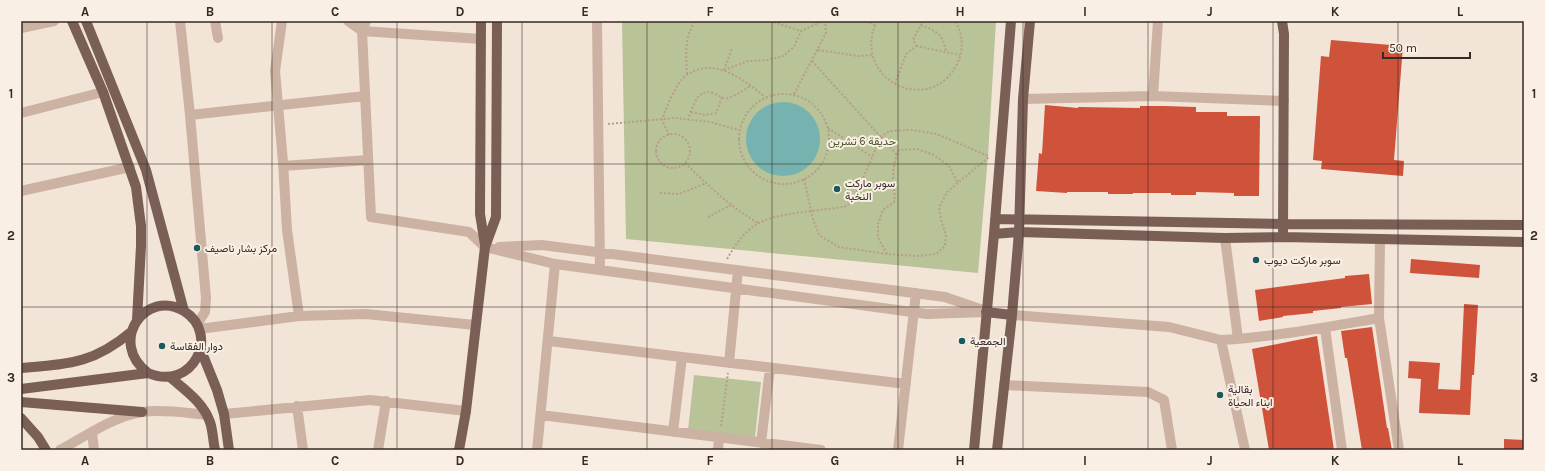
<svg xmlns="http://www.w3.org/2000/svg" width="1545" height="471" viewBox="0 0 1545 471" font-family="Karla,Vazirmatn,sans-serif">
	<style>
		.green { fill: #b8c397 }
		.water { fill: #75b2b0 }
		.building { fill: #cf523a }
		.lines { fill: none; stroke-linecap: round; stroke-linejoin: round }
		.path { stroke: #b89c8d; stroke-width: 2; stroke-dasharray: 2 2; stroke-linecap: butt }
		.minor { stroke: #ccb2a3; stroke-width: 10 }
		.major { stroke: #795f55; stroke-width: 10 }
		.grid { fill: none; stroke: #362a26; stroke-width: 1; stroke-opacity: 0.55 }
		.poi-dot { fill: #185b5a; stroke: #faefe4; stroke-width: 1.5 }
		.labels { text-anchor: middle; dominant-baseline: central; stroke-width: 4; stroke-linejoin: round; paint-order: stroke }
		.park-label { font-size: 11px; fill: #495628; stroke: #faefe4 }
		.poi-label { font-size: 11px; fill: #362a26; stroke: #faefe4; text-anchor: start }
		.neatline { fill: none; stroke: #362a26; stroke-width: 1.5 }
		.grid-label { font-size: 13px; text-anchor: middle; font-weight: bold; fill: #362a26 }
	</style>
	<rect width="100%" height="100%" fill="#f3e4d8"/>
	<path class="green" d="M 624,21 L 996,21 L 988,156 L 978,273 L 626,239 L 622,23 Z
		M 694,375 L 761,382 L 755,437 L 688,430 Z"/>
	<path class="water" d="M746 139a37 37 0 1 1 74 0a37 37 0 1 1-74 0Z"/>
	<path class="building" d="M 1331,40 L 1403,46 L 1394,160 L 1404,161 L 1403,176 L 1321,169 L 1322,161 L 1313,160 L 1321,56 L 1329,57 Z
		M 1045,105 L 1078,108 L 1078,107 L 1140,108 L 1140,106 L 1164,106 L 1196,107 L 1196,112 L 1227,112 L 1227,116 L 1260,116 L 1259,196 L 1234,196 L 1234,193 L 1196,192 L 1196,195 L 1171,195 L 1171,193 L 1133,193 L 1133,194 L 1108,194 L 1108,192 L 1067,192 L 1067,193 L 1036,191 L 1039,153 L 1042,154 Z
		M 1411,259 L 1480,265 L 1479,278 L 1410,273 Z
		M 1369,274 L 1372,304 L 1341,307 L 1341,308 L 1313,311 L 1313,313 L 1283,316 L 1283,317 L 1259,321 L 1255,290 L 1345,278 L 1345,276 Z
		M 1464,304 L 1478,305 L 1474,375 L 1472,375 L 1470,415 L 1419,413 L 1421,379 L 1408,378 L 1409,361 L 1440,363 L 1438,389 L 1460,390 Z
		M 1372,327 L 1387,428 L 1388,428 L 1392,450 L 1362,450 L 1347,358 L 1345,358 L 1341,331 Z
		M 1317,336 L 1334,450 L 1269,450 L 1252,349 Z
		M 1504,439 L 1524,440 L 1524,450 L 1504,450 Z"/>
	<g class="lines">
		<path class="path" d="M 770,21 L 801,31 L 823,21
			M 866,21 L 875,25
			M 877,21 C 849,80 932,119 958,62 C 964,49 963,33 955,21
			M 921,25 C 938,32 943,34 946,52
			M 916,46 L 960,55
			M 818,50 L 858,56 L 873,55
			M 812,61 L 897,155
			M 724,70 L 748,61 L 768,60 L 783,56 L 794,47 L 801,31
			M 724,70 L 732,48
			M 687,74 C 686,54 684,38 695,21
			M 895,84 L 906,54 L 916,46 L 913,40 L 923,21
			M739 139a45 45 0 1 1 90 0a45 45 0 1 1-90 0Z
			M 794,94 L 826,33 L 825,21
			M 691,112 L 705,115 L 716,113 L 722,97
			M 688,120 C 692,109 697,87 713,93 C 719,95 722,99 728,98 C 736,96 744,89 751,86
			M 608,124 L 675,118 L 710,122 L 739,130
			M 828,128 L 872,157
			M656 151a17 17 0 1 1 34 0a17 17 0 1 1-34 0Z
			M 669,135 L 662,120 C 666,108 677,80 688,74 C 716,57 744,80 765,97
			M 685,163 C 708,185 730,207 758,223
			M 804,179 L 813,219 L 819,235 L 839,247 L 887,254 L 919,256 L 936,254 L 945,246 L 946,235 L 941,220 L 939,208 L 947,192 L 989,157
			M 660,193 L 679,194 L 706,183
			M 708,217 L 731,205
			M 887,254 L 878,238 L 878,224 L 883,210 L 894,202 C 896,194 893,189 893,182 C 893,171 894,160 899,150 L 917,149 L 934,155 L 949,166 L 958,183
			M 727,259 C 735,245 744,232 757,224 C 774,213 823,210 844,207 L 853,201 L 881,137 L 889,131 L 912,130 L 937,134 L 988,156
			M 721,426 L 728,373"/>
		<path class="minor" d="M 180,21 L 190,115 L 206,298 L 205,312 L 197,324
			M 215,21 L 218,38
			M 282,21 L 275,71 L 283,162 L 287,230 L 299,316
			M 348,21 L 362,31 L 481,39
			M 366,21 L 362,31 L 371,217 L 469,232 L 485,247 L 555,264 L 927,314 L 986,312
			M 597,21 L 600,270
			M 21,28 L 54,21
			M 1153,96 L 1158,21
			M 1023,99 L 1153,96 L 1284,101
			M 21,113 L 103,92
			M 190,115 L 365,96
			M 283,166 L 368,160
			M 21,191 L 130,167
			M 1225,238 L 1238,339
			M 1380,239 L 1379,318 L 1399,450
			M 499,247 L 542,245 L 945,297 L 980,309
			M 1012,315 L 1169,327 L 1221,340 L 1245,450
			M 1325,328 L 1342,450
			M 199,329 L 299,316 L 366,314 L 475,325
			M 1221,340 C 1274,337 1327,327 1379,318
			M 549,341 L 906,384
			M 729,363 L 738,270
			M 1004,385 L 1148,392 L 1164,400 L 1172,450
			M 297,406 L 303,450
			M 224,414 L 370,400 L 466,411
			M 541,415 L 821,450
			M 92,432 L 94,450
			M 673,432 L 682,357
			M 761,443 L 770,368
			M 60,450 C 84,437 114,416 142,412 C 163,409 186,413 207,415
			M 378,450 L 386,401
			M 537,450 L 555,264
			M 718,450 L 719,438
			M 898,450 L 916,293"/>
		<path class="major" d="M 72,21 L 103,92 L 136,187 L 141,226 L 141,246 L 137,320
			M 86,21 L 146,170 L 184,311
			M 481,21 L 480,214 L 485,245
			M 1282,21 L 1284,34 L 1283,231
			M 995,219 L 1283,224 L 1524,225
			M 994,234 L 1019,232 L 1225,238 L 1283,237 L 1524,242
			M 986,312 L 1012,315
			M 200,348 L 217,390 L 224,414 L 229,450
			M 21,368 C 68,364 93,364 131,332
			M 170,377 C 185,390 203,402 210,422 C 213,431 213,441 215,450
			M 21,389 L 148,373 C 193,392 221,334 184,311 C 146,288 107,342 148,373
			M 21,402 L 142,412
			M 21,418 L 38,437 L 46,450
			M 459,450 L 466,411 L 485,247 L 496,217 L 497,21
			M 974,450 L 994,234 L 1011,21
			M 997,450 L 1012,315 L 1019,232 L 1023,99 L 1030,21"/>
	</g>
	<path class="grid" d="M 147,21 L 147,450M 272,21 L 272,450M 397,21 L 397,450M 522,21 L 522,450M 647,21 L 647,450M 772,21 L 772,450M 898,21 L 898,450M 1023,21 L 1023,450M 1148,21 L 1148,450M 1273,21 L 1273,450M 1398,21 L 1398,450M 21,164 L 1524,164M 21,307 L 1524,307"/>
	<g class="poi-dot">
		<circle cx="837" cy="189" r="4"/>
		<circle cx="197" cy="248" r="4"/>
		<circle cx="1256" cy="260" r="4"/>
		<circle cx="962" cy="341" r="4"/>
		<circle cx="162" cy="346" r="4"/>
		<circle cx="1220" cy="395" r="4"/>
	</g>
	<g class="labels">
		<g class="park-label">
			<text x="862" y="141">حديقة 6 تشرين</text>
		</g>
		<g class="poi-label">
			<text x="845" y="183">سوبر ماركت<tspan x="845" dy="13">النخبة</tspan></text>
			<text x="205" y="248">مركز بشار ناصيف</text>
			<text x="1264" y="260">سوبر ماركت ديوب</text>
			<text x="970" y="341">الجمعية</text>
			<text x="170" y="346">دوار الفقاسة</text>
			<text x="1228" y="389">بقالية<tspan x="1228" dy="13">ابناء الحياة</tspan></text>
		</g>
	</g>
	<rect width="1545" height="471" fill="none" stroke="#faefe4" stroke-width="44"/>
	<path d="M1383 52v6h87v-6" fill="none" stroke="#362a26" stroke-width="2"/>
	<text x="1389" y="52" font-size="12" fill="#362a26" stroke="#faefe4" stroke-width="3" paint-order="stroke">50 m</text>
	<rect x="22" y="22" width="1501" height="427" class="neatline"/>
	<g class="grid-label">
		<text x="85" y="16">A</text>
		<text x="210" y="16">B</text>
		<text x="335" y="16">C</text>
		<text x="460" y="16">D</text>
		<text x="585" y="16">E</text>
		<text x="710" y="16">F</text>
		<text x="835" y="16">G</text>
		<text x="960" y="16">H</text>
		<text x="1085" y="16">I</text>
		<text x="1210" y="16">J</text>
		<text x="1335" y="16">K</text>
		<text x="1460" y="16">L</text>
		<text x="11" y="98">1</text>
		<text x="1534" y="98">1</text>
		<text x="11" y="240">2</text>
		<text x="1534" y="240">2</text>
		<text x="11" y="382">3</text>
		<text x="1534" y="382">3</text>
		<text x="85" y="465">A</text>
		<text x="210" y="465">B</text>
		<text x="335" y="465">C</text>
		<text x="460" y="465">D</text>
		<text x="585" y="465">E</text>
		<text x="710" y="465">F</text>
		<text x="835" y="465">G</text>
		<text x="960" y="465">H</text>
		<text x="1085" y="465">I</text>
		<text x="1210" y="465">J</text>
		<text x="1335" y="465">K</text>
		<text x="1460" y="465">L</text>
	</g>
</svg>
